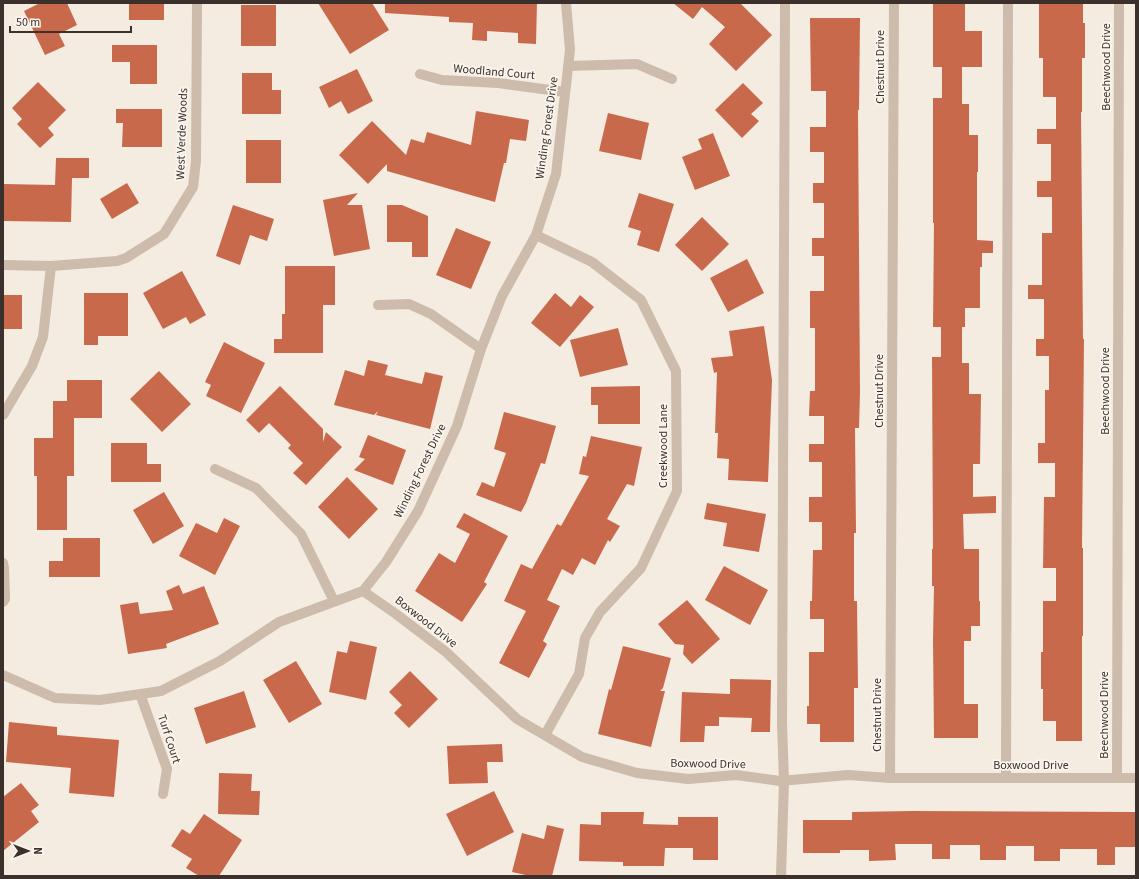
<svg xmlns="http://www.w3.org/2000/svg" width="1139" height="879" viewBox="0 0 1139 879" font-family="'Source Sans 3',sans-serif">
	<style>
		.building { fill: #c8694b }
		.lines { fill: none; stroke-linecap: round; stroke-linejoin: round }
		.lane { stroke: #cdbbac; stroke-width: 10 }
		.street { stroke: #cdbbac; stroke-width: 10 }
		.labels { text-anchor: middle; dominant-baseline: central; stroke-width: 3.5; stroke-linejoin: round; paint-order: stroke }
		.street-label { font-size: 12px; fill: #3b302b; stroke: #fbf5ee }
	</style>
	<rect width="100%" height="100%" fill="#f4ebe1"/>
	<path class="building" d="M 40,3 L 67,3 L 77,25 L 59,34 L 65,46 L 45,55 L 24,11 Z
		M 129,3 L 164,3 L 164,20 L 129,20 Z
		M 318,3 L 372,3 L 389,30 L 350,54 Z
		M 385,3 L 537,3 L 536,44 L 518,43 L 518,33 L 487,31 L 487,41 L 472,40 L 473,23 L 449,22 L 449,17 L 385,13 Z
		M 673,3 L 740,3 L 772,35 L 736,71 L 709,44 L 725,27 L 702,7 L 693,19 Z
		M 933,3 L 965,3 L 965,31 L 982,31 L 982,67 L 962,67 L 962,104 L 969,104 L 969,135 L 978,135 L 978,172 L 977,172 L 977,240 L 993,241 L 993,253 L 982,253 L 982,267 L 980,267 L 980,308 L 965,308 L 965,327 L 962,327 L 962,363 L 969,363 L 969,394 L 981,394 L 980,464 L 973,464 L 973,497 L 996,496 L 996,513 L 963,514 L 964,549 L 979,549 L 979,601 L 980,601 L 980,626 L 971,626 L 971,641 L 964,641 L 964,704 L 978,704 L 978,738 L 934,738 L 933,640 L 934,586 L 932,586 L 932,549 L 933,549 L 932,357 L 941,357 L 941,327 L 933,327 L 934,223 L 933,223 L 933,98 L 942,98 L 942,67 L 933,67 Z
		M 1039,3 L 1083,3 L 1083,23 L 1085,23 L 1085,58 L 1082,58 L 1082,112 L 1081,112 L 1083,339 L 1084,339 L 1082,548 L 1083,548 L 1083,636 L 1082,636 L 1082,741 L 1056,741 L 1056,721 L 1043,721 L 1043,689 L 1041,689 L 1041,652 L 1043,652 L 1043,601 L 1056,601 L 1056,568 L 1043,568 L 1044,497 L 1055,497 L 1055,463 L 1038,463 L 1038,443 L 1045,443 L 1045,390 L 1049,390 L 1049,356 L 1036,356 L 1036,339 L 1044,339 L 1044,299 L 1028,299 L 1028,285 L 1042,285 L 1042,233 L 1052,233 L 1052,197 L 1037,197 L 1037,181 L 1051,181 L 1051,144 L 1037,144 L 1037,129 L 1056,129 L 1056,97 L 1043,97 L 1043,58 L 1039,58 Z
		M 241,5 L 276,5 L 276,46 L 241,46 Z
		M 810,18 L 860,18 L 859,110 L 858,110 L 860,392 L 859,428 L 855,428 L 856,533 L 854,533 L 854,601 L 857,601 L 858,688 L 854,688 L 854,742 L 820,742 L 820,724 L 807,724 L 807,706 L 809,706 L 809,652 L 824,652 L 824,619 L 810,619 L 810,601 L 812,601 L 813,550 L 822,550 L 822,522 L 809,522 L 809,497 L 822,497 L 822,462 L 809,462 L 809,444 L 824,444 L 824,416 L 809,416 L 810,391 L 815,391 L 815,328 L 810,328 L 810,291 L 824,291 L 824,256 L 812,256 L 812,238 L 824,238 L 824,203 L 813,203 L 813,183 L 824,183 L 824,152 L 810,152 L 810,127 L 826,127 L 826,91 L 811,91 Z
		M 112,45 L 157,45 L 157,84 L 130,84 L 130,62 L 112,62 Z
		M 357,69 L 373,101 L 348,114 L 341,101 L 329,108 L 319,87 Z
		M 242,73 L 272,73 L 272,90 L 281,90 L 281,114 L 242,114 Z
		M 38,82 L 66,110 L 48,128 L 54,135 L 40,148 L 17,124 L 22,119 L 12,108 Z
		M 743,83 L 763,103 L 751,114 L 759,121 L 742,138 L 715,110 Z
		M 116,109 L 162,109 L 162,147 L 122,147 L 123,123 L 116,123 Z
		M 476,111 L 529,120 L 526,141 L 510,139 L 506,163 L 504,163 L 495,202 L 387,171 L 387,164 L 368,184 L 339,155 L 372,121 L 406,155 L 411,139 L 424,143 L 427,132 L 471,145 Z
		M 608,113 L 649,123 L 641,160 L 599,151 Z
		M 713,133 L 730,176 L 695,190 L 682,157 L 702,149 L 698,139 Z
		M 246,140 L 281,140 L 281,183 L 246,183 Z
		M 56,158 L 89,158 L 89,178 L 72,178 L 71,222 L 3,221 L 3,184 L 55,185 Z
		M 127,183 L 139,203 L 112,219 L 100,199 Z
		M 358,193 L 347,205 L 362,205 L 370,249 L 334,256 L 323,200 Z
		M 639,193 L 674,204 L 659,252 L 637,245 L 641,231 L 628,227 Z
		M 233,205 L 274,219 L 267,241 L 250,235 L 240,265 L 216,256 Z
		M 387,205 L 402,205 L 428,216 L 428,257 L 412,257 L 412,242 L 387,242 Z
		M 702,217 L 729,244 L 702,271 L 675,245 Z
		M 456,228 L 491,242 L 471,289 L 436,275 Z
		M 747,259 L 764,293 L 728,312 L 710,278 Z
		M 285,266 L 335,266 L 335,305 L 323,305 L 323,353 L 274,353 L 274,339 L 282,339 L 282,314 L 285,314 Z
		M 182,271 L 206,315 L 190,324 L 186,317 L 163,329 L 143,293 Z
		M 84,293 L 128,293 L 128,336 L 98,336 L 98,345 L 84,345 Z
		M 555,293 L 571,307 L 580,295 L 594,307 L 560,347 L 531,323 Z
		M 3,295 L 22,295 L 22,329 L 3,329 Z
		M 764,326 L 772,380 L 768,482 L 728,480 L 729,459 L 717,458 L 718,433 L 715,433 L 717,372 L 714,373 L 711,358 L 733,356 L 729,331 Z
		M 618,328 L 628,365 L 580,377 L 570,340 Z
		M 224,342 L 265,363 L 241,413 L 206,396 L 211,385 L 205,382 Z
		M 368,360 L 388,365 L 385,375 L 422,384 L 425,372 L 443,376 L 430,429 L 376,415 L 378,411 L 374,415 L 334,405 L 345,370 L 364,376 Z
		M 159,371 L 191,404 L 162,432 L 130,399 Z
		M 67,380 L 102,380 L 102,418 L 74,418 L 74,476 L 67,476 L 67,530 L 37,530 L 37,476 L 34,476 L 34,438 L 53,438 L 53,401 L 67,401 Z
		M 280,386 L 323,429 L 323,442 L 326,432 L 342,447 L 306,485 L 293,473 L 303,463 L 288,448 L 291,445 L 269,423 L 259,433 L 246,420 Z
		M 640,386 L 640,424 L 598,424 L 598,405 L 591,405 L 591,387 Z
		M 504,412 L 556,426 L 545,464 L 541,463 L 526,503 L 521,512 L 476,495 L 482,482 L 494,487 L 506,453 L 494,449 Z
		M 368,435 L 406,450 L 393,485 L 354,470 L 365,459 L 359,457 Z
		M 591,436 L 642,447 L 634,486 L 627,484 L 607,519 L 620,526 L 610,542 L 608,540 L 595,565 L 582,558 L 573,575 L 562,569 L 547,600 L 560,606 L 543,641 L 547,644 L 529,678 L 499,663 L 526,611 L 504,601 L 521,564 L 532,569 L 557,524 L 561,526 L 589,476 L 579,474 L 583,456 L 586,457 Z
		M 111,443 L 147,443 L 147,464 L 161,464 L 161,482 L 111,482 Z
		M 347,477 L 378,509 L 349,539 L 318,507 Z
		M 164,492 L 184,526 L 153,544 L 133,510 Z
		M 707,503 L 766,514 L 759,552 L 723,546 L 727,523 L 704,519 Z
		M 464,513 L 508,536 L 484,582 L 487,584 L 462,622 L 415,591 L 439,553 L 455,563 L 470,534 L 456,527 Z
		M 224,518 L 240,526 L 215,575 L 179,556 L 196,523 L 217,533 Z
		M 63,538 L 100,538 L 100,577 L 49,577 L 49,561 L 63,561 Z
		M 724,566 L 768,590 L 750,625 L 705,600 Z
		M 179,585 L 183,594 L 204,586 L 219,624 L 166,644 L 167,648 L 128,654 L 120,605 L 138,602 L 140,614 L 173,610 L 166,591 Z
		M 687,600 L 720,639 L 692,664 L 683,654 L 684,645 L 675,644 L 658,624 Z
		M 350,641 L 377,647 L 366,700 L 329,692 L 337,651 L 347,653 Z
		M 623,646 L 671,658 L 663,688 L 660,691 L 665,691 L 651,747 L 598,734 L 609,689 L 611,690 Z
		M 296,661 L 322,704 L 289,723 L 263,680 Z
		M 410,671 L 438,699 L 409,728 L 394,713 L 402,705 L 389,692 Z
		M 730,679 L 771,680 L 770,732 L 751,732 L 752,718 L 719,717 L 719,726 L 705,726 L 704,742 L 680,742 L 682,692 L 730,694 Z
		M 244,691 L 256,727 L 206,744 L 194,708 Z
		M 9,722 L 57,727 L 57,735 L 119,740 L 114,797 L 69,793 L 71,768 L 6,762 Z
		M 502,744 L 503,762 L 487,762 L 488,783 L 449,784 L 447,746 Z
		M 219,773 L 252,774 L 251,791 L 260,791 L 259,815 L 218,814 Z
		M 21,783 L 39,805 L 31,811 L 39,822 L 3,851 L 3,797 Z
		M 494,791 L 514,832 L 467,856 L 446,814 Z
		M 913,811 L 1136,812 L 1136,847 L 1115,847 L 1115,865 L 1097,865 L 1097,849 L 1060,849 L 1060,861 L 1034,861 L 1034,846 L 1006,846 L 1006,860 L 980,860 L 980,845 L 950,845 L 950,859 L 932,859 L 932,844 L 895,844 L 896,860 L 869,861 L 869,850 L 840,850 L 840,853 L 803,853 L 803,820 L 852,820 L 852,812 Z
		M 601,812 L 644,812 L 643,824 L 678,825 L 678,817 L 718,817 L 718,860 L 693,860 L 693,848 L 665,848 L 664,866 L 623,866 L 623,862 L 579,861 L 580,824 L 601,825 Z
		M 204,814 L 242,840 L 219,876 L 199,876 L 186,868 L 192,859 L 171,846 L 182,829 L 190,834 Z
		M 547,825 L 564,829 L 552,876 L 530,876 L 512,872 L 522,833 L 544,839 Z"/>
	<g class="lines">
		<path class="lane" d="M 1006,778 C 1006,520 1008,261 1008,3
			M 781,876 L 784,781 L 782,723 L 785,3"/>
		<path class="street" d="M 568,66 L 637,64 L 672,79
			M 420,74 L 442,80 L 498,83 L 565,92
			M 536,235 L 592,262 L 641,300 L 676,371 L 677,491 L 641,568 L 600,612 L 585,638 L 579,674 L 545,735
			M 3,265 L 51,266 L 117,261 L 126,258 L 164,234 L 193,187 L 196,161 L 197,3
			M 378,305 L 409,304 L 431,314 L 481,349
			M 3,415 L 32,366 L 43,337 L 51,266
			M 215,469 L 256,488 L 301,534 L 334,601
			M 3,563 L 4,568 L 5,599 L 3,602
			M 363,591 L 396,614 L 446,652 L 517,719 L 582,757 L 637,773 L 688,779 L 736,775 L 780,781 L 848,775 L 890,778 L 1136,778
			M 3,675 L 55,698 L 100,700 L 161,691 L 220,661 L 279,622 L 363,591 L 386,562 L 418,511 L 457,426 L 481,349 L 502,296 L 536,235 L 556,174 L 570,50 L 566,3
			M 140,694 L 167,769 L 163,794
			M 890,778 L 894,3
			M 1117,778 L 1119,3"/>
	</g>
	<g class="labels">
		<g class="street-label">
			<text transform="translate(880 67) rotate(-90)">Chestnut Drive</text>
			<text transform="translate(1106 67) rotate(-90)">Beechwood Drive</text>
			<text transform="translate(494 72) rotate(5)">Woodland Court</text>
			<text transform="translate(547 128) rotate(-82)">Winding Forest Drive</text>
			<text transform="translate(182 134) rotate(-88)">West Verde Woods</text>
			<text transform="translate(879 391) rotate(-90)">Chestnut Drive</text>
			<text transform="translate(1105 391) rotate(-90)">Beechwood Drive</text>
			<text transform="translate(663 446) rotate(-90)">Creekwood Lane</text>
			<text transform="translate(420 471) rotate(-64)">Winding Forest Drive</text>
			<text transform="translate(426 622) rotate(38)">Boxwood Drive</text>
			<text transform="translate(877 715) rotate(-90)">Chestnut Drive</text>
			<text transform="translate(1104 715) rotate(-90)">Beechwood Drive</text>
			<text transform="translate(169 739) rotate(72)">Turf Court</text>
			<text transform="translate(708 764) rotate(1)">Boxwood Drive</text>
			<text x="1031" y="765">Boxwood Drive</text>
		</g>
	</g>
	<rect width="1139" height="879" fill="none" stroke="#3b302b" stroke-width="8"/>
	<g transform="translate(28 851) rotate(90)" stroke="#fbf5ee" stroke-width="3" paint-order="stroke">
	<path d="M0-3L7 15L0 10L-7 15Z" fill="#3b302b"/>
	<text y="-6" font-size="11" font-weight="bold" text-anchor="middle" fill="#3b302b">N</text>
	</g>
	<path d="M10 26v6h121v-6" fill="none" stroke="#3b302b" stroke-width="2"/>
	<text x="16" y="26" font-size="12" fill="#3b302b" stroke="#fbf5ee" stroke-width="3" paint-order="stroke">50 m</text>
</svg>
